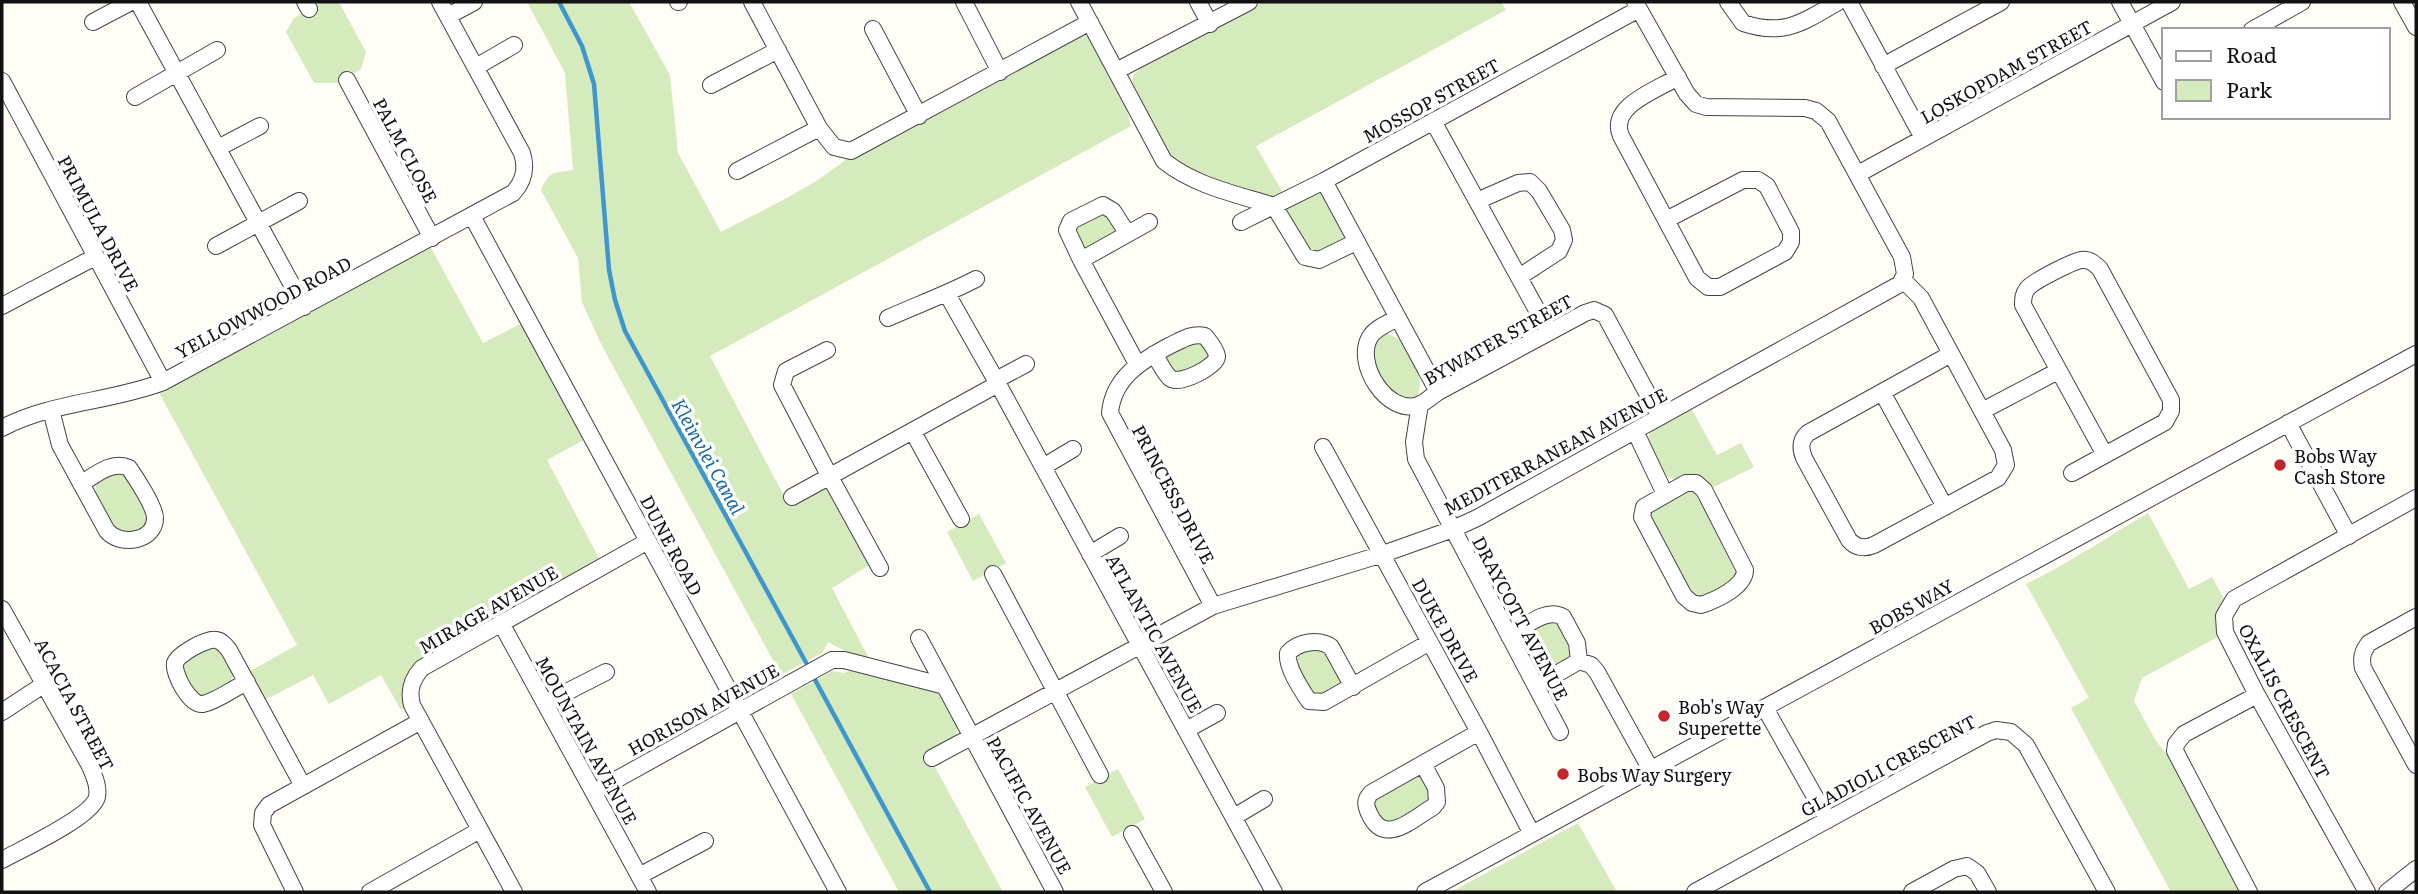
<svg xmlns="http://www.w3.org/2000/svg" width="2418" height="894" viewBox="0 0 2418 894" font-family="Literata,serif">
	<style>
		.green { fill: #d5ebbd }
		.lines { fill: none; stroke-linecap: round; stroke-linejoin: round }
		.stream { stroke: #3f96cf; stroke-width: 4.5 }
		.minor-casing { stroke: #444; stroke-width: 18 }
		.minor { stroke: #fff; stroke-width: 16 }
		.poi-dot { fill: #c4262e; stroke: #fff; stroke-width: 2.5 }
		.labels { text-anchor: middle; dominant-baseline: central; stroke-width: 7; stroke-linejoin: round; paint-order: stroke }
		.street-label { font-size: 18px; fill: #111; stroke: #fff }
		.poi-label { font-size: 18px; fill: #111; stroke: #fff; text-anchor: start }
		.water-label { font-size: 19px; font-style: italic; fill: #1768a6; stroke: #fff }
	</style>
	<rect width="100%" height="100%" fill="#fffdf5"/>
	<path class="green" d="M 323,2 L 340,4 L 366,52 L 361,69 L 337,83 L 314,83 L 286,32 L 294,18 Z
		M 527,2 L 629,2 L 670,75 L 678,153 L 721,232 C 764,209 811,189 849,157 L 1075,37 L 1086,36 L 1093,39 L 1121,90 L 1131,126 L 710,356 L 782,492 L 792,498 L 821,488 L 829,488 L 871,564 L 832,588 L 873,666 L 828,642 L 822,653 L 781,675 L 601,344 L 582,302 L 578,258 L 541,190 C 550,170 554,173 573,170 L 565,73 Z
		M 1263,2 L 1501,2 L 1506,10 L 1256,146 L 1284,195 L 1281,198 L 1266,198 L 1180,165 L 1165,148 L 1132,81 L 1134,74 L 1140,69 Z
		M 1320,190 L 1346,237 L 1345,241 L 1313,256 L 1285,209 Z
		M 1100,211 L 1111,212 L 1118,226 L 1115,233 L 1087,250 L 1079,247 L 1075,225 Z
		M 430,246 L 483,343 L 528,320 L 591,436 L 547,460 L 600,560 L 418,664 L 407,707 L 401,710 L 381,675 L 329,704 L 313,675 L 263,701 L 248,672 L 297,645 L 158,391 Z
		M 1384,333 C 1410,337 1427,374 1417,397 L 1409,402 L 1388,391 L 1370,355 L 1377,336 Z
		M 1193,338 L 1204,341 L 1211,352 L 1208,363 L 1181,378 L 1164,361 L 1168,353 Z
		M 1691,408 L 1717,455 L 1741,443 L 1754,467 L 1708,490 L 1698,475 L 1676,480 L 1662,474 C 1658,465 1649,452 1648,442 C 1645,427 1679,414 1691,408 Z
		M 118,473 L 125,475 C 136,492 160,516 136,533 L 113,531 C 107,518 84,489 102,478 C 106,475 114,474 118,473 Z
		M 1685,488 L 1698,490 L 1741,576 L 1703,600 L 1695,600 L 1649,520 L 1648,508 Z
		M 2148,513 L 2189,589 L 2212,577 L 2227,604 L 2225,633 L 2142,678 L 2134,701 L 2156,741 L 2170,758 L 2243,892 L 2171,892 L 2071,708 L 2089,698 L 2026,584 C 2068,564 2107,537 2148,513 Z
		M 979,514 L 1006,563 L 973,581 L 947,532 Z
		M 1556,619 L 1574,655 L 1545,674 C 1531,670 1523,652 1520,639 L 1522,632 Z
		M 209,646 L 220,648 L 234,673 C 230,688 210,698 196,695 C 176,664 178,665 209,646 Z
		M 1326,647 L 1344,680 L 1342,687 L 1313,698 L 1291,659 L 1295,652 Z
		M 857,668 L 939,691 C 964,729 968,729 928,754 L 1003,892 L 899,892 L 791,694 L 832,671 L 844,673 Z
		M 1118,769 L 1145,819 L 1112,837 L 1085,787 Z
		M 1417,773 L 1424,776 L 1435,796 L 1432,803 L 1390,826 L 1381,825 L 1371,805 L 1373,797 Z
		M 1578,823 L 1617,892 L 1451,892 Z"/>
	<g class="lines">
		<path class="stream" d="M 559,2 L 582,46 L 594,84 L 609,270 L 615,300 L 625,331 L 809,668
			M 813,676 L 930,892"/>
		<defs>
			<path id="minor" d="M 138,2 L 304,307
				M 305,2 L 309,9
				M 678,2 L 679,2
				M 752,2 L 819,128 L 834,147 L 851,151 L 1090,22
				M 964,2 L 1000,72
				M 1079,2 L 1164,161 C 1195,186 1236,194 1274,206
				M 1198,2 L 1210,24
				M 1728,2 L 1743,23 C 1785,37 1803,22 1838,2
				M 1849,2 L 1923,138
				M 2120,2 L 2164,82
				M 2402,2 L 2416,27
				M 448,16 L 474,2
				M 93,22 L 131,2
				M 873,29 L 919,116
				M 2252,30 L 2302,2
				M 1883,66 L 2001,2
				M 476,67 L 514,45
				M 1116,71 L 1249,2
				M 347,80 L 432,238
				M 2,81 L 163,382
				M 711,85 L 778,50
				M 135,97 L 217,50
				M 1433,121 L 1549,332
				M 218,148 L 260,126
				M 737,171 L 819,128
				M 1858,174 L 2172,2
				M 1324,181 L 1438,392
				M 1477,201 L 1518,183 L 1530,182 L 1539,191 L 1562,230 L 1564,240 L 1559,251 L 1519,277
				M 1274,206 L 1305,257 L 1319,260 L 1356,242
				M 472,216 L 838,892
				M 1666,220 L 1743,180 L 1758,180 L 1767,186 L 1791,232 L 1791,242 L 1785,252 L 1720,287 L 1708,287 L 1697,278 L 1621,136 C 1608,106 1657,90 1678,77
				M 1241,222 L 1324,181 L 1639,9
				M 1127,233 L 1113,211 L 1103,205 L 1071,221 L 1067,230 L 1081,260 L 1137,364
				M 216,246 L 299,201
				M 1081,260 L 1149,222
				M 1903,280 L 1921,298 L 2003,450 L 2006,465 L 1998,478 L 1874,545 C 1865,549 1856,548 1849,540 L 1804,458 C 1800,448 1800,440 1808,433 L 1951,354
				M 947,294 L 998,384
				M 2,306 L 95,257
				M 888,318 C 917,305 947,294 976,279
				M 1397,318 C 1389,323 1375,328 1370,337 C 1354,363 1387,416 1419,405 C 1426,402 1432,396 1438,392 L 1585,313 L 1594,310 L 1605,315 L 1660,417
				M 827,350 L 786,371 L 782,385 L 830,477 L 880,568
				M 1154,354 C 1159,361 1164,373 1170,378 C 1179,386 1218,366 1217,356 C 1216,349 1209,341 1205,336 C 1191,333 1182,340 1169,346 C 1141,361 1113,378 1110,413 L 1213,606
				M 996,380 L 1026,364
				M 1882,392 L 1945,507
				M 1420,404 L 1414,442 L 1416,459 L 1560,732
				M 51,410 L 60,445 L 107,531 C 121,547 155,541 155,518 C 155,507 136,478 129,468 C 112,460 95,475 81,484
				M 1982,411 L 2058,371
				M 2288,423 L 2349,536
				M 2,428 C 50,402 111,402 163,382 L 513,193 C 524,181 527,169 522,153 L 440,2
				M 1635,431 L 1665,494
				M 913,432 L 961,519
				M 1323,447 L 1479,732 L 1532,834
				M 1043,467 L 1073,449
				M 2072,473 L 2165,422 L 2171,411 L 2171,400 L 2100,269 C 2095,264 2090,259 2081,260 C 2072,262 2033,281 2027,289 C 2023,294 2023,299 2023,305 L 2105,455
				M 1686,483 L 1696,483 L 1704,490 L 1745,570 C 1745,587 1716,600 1701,605 L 1692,603 L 1684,596 L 1642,517 L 1644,507 Z
				M 792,497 L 998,384 L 1274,892
				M 1090,554 L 1120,536
				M 993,574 L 1100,775
				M 2,609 L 90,766 C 94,776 99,786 97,797 C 92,817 22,849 2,860
				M 2416,617 L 2369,643 C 2362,652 2361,658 2363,668 L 2416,765
				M 501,623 L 648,892
				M 1509,636 C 1525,627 1546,607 1563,617 L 1577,643 L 1579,661
				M 919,638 L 1055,892
				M 247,682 C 234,688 217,701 203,704 C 190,706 173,674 175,663 C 178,654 207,638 216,640 C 222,641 225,645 229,650 L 303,786
				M 1536,686 L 1579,661 L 1591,665 L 1597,672 L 1651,770
				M 1353,687 L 1331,647 C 1319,638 1298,642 1288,653 C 1286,667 1301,689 1309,701 L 1324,702 L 1430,642
				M 545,703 L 606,672
				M 1765,708 L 1828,820
				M 2,712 L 43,685
				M 1186,730 L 1217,713
				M 932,758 L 1213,606 L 1383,554 L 1453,529 L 1477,518 L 1900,284 L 1905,274 L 1902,257 L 1828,121 L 1816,111 L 1805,108 L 1706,107 L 1696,104 L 1687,94 L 1635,2
				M 1423,764 L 1436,788 L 1437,802 L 1433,807 C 1411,820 1384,847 1369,813 C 1365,804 1365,800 1371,793 L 1479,732
				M 594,792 L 832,660 L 844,660 L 945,686
				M 1234,817 L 1264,799
				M 1132,834 L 1164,892
				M 639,876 L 705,841
				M 295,892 L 262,825 L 263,813 L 269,805 L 421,721
				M 370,892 L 480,830
				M 514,892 L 412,705 C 408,690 412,679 422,668 L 648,541
				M 1425,892 L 2416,354
				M 1695,892 L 1987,733 L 1996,730 L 2011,732 L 2026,745 L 2107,892
				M 1912,892 L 1954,869 L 1967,866 L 1977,873 L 1988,892
				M 2249,892 L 2175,751 L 2176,744 L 2184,734 L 2257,695
				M 2367,892 L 2257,695 L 2225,632 L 2224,616 L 2234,599 L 2416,498
				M 2387,892 L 2416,869"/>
		</defs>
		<use href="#minor" class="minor-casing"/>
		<use href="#minor" class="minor"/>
	</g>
	<g class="poi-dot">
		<circle cx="2280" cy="465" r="7"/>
		<circle cx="1664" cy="716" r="7"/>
		<circle cx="1563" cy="774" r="7"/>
	</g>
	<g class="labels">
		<g class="street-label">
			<text transform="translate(2006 71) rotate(-29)">LOSKOPDAM STREET</text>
			<text transform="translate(1431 100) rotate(-29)">MOSSOP STREET</text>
			<text transform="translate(406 150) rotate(62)">PALM CLOSE</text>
			<text transform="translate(99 223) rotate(62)">PRIMULA DRIVE</text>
			<text transform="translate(263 307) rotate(-28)">YELLOWWOOD ROAD</text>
			<text transform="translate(1498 339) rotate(-29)">BYWATER STREET</text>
			<text transform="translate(1555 451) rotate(-28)">MEDITERRANEAN AVENUE</text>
			<text transform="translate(1174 494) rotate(62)">PRINCESS DRIVE</text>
			<text transform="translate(672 545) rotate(62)">DUNE ROAD</text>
			<text transform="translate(1911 606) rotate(-29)">BOBS WAY</text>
			<text transform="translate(488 609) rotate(-30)">MIRAGE AVENUE</text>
			<text transform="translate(1521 618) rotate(62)">DRAYCOTT AVENUE</text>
			<text transform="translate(1446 630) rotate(61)">DUKE DRIVE</text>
			<text transform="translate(1155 633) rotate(61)">ATLANTIC AVENUE</text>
			<text transform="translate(2285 701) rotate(62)">OXALIS CRESCENT</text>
			<text transform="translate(75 704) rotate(62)">ACACIA STREET</text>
			<text transform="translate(703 709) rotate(-29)">HORISON AVENUE</text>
			<text transform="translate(587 740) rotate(61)">MOUNTAIN AVENUE</text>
			<text transform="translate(1888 765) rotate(-28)">GLADIOLI CRESCENT</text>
			<text transform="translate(1030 805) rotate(61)">PACIFIC AVENUE</text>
		</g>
		<g class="poi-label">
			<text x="2294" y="455">Bobs Way<tspan x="2294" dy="21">Cash Store</tspan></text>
			<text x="1678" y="706">Bob's Way<tspan x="1678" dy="21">Superette</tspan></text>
			<text x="1577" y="774">Bobs Way Surgery</text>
		</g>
		<g class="water-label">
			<text transform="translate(709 456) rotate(61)">Kleinvlei Canal</text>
		</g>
	</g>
	<rect width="2418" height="894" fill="none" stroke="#111111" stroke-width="7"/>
	<rect x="2162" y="28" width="228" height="91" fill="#ffffff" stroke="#a0a0a0" stroke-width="2"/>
	<rect x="2176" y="51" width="35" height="10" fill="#ffffff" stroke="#a0a0a0" stroke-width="2"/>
	<text x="2226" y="63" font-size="21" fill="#111111">Road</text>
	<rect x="2176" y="80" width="35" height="21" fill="#d5ebbd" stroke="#a0a0a0" stroke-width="2"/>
	<text x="2226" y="98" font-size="21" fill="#111111">Park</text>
</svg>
